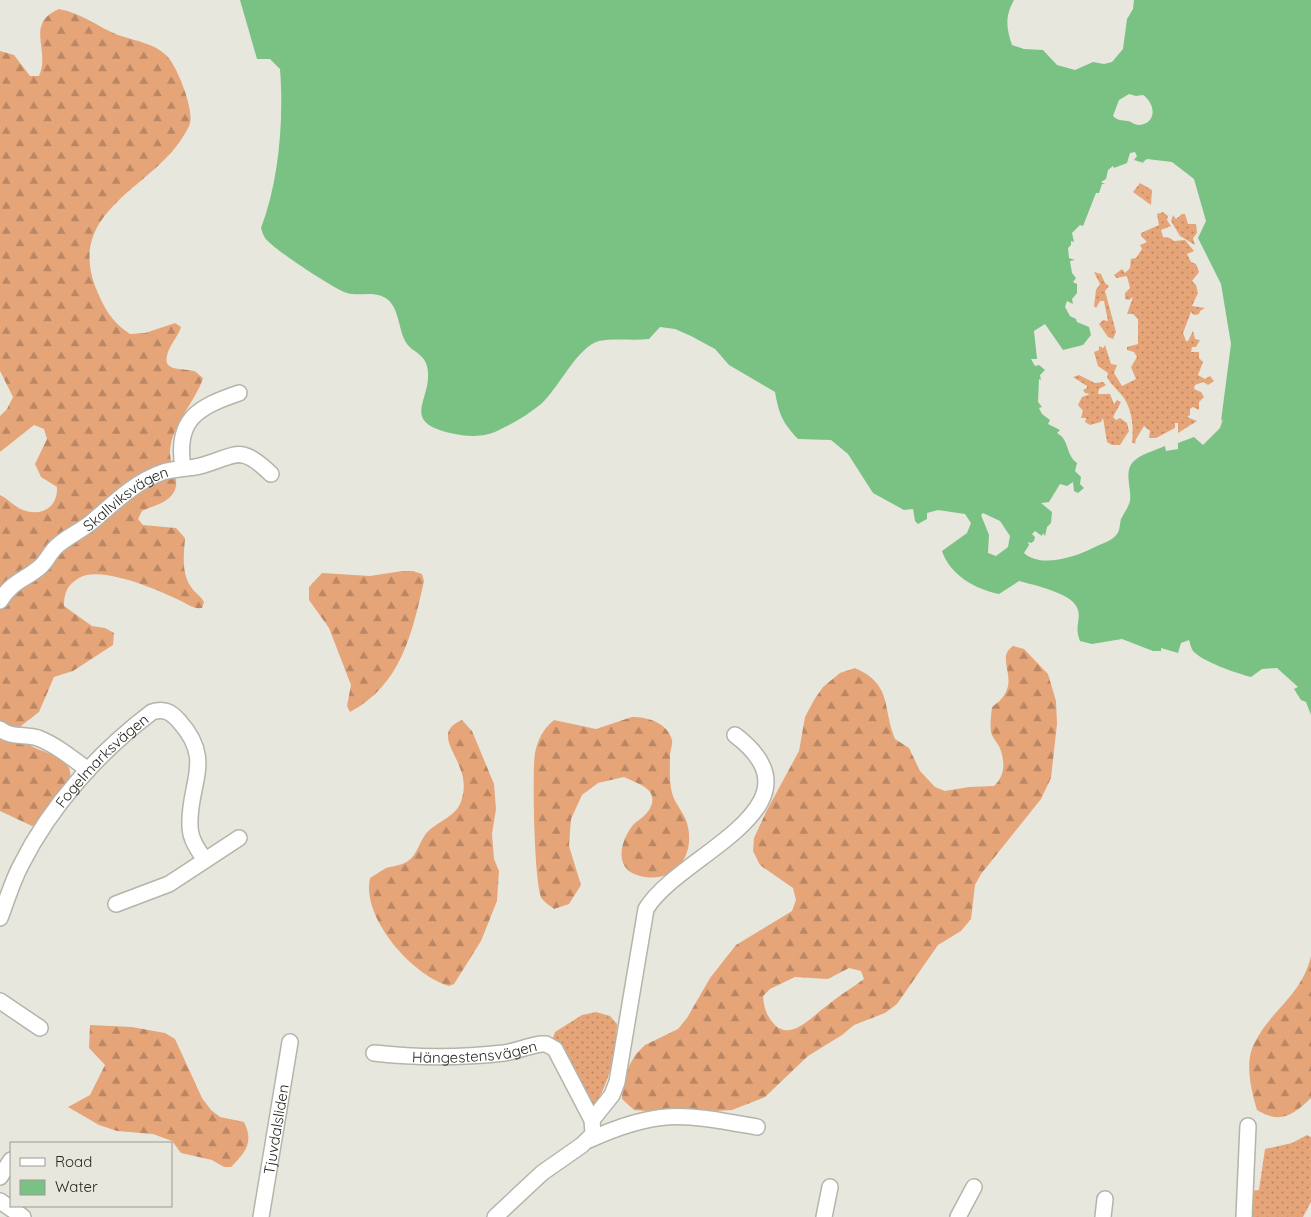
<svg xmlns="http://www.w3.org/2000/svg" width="1311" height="1217" viewBox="0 0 1311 1217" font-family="Quicksand,sans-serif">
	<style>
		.grass { fill: url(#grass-dots) }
		.forest { fill: url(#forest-firs); fill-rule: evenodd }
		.water { fill: #7ac184; fill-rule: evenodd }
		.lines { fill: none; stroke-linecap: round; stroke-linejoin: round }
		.minor-casing { stroke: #b5b4ab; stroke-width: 18 }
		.minor { stroke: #fff; stroke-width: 15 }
		.labels { text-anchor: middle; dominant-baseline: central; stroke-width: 5; stroke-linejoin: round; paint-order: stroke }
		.street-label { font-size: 15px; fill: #272723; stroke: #e8e7de }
	</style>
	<defs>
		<pattern id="grass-dots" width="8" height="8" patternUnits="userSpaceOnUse" patternTransform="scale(1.25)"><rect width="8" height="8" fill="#e6a579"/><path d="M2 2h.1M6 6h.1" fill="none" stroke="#ba8663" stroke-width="1.8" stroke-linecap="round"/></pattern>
		<pattern id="forest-firs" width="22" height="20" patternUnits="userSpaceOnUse" patternTransform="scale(1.25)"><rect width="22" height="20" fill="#e6a579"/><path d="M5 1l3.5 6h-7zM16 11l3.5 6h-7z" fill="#ba8663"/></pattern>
	</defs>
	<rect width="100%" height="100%" fill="#e8e7de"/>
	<path class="grass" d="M 1140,183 L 1152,190 L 1151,205 L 1133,192 Z
		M 1163,212 L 1168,216 L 1167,220 L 1171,226 L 1161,230 L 1163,237 L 1170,238 L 1174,241 L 1185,240 L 1194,251 L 1187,254 L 1191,262 L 1196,264 L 1199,272 L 1192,281 L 1196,285 L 1198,293 L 1192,306 L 1205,308 L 1200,311 L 1199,314 L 1194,315 L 1191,312 L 1183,333 L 1186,341 L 1188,341 L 1193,331 L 1195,339 L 1200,340 L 1196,347 L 1192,347 L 1191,352 L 1199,352 L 1199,358 L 1203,362 L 1198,375 L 1205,379 L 1210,376 L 1214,381 L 1208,385 L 1203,382 L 1195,385 L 1194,389 L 1201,392 L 1204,397 L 1199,402 L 1199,410 L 1193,407 L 1190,409 L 1190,415 L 1187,417 L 1197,421 L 1178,433 L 1178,423 L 1175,423 L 1175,428 L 1156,438 L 1149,438 L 1150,431 L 1144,426 L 1136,439 L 1135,444 L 1132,442 C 1134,425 1132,403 1117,390 C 1113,385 1110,383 1107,377 L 1108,373 L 1098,366 L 1094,352 L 1099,350 L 1099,346 L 1103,348 L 1105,345 L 1111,364 L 1117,365 L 1114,373 L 1122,386 L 1136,379 L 1131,367 L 1137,357 L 1134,352 L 1127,350 L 1127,347 L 1138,344 L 1138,319 L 1133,314 L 1127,314 L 1133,297 L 1129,300 L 1125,299 L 1125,293 L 1130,288 L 1127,276 L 1116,278 L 1114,275 L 1122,269 L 1125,273 L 1130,268 L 1131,259 L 1136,258 L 1142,249 L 1140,245 L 1147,242 L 1141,236 L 1141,233 L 1159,225 L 1157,214 Z
		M 1182,214 L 1185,214 L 1188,224 L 1196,224 L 1197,233 L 1193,238 L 1195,245 L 1180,236 L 1171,221 L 1173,215 L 1176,219 Z
		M 1094,272 L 1101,274 L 1105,283 L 1109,286 L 1105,291 L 1116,332 L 1113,339 L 1108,337 L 1099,324 L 1103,320 L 1108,321 L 1104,301 L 1100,301 L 1096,308 L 1094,306 L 1096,290 L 1100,284 Z
		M 1079,375 L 1095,383 L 1103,382 L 1106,385 L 1099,389 L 1098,394 L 1110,394 L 1114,404 L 1117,400 L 1121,402 L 1113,417 L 1116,420 L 1120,418 L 1127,423 L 1129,431 L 1120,445 L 1112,445 L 1107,442 L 1103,418 L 1101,422 L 1090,425 L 1085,422 L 1086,418 L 1081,418 L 1083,411 L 1078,405 L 1082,397 L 1090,394 L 1085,393 L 1083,390 L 1087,388 L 1087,386 L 1073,377 Z
		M 596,1012 L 610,1016 L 617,1024 C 615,1057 610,1083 591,1111 L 553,1038 L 555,1032 L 582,1015 Z
		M 1307,1135 L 1311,1137 L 1311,1202 L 1303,1217 L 1247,1217 L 1248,1191 L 1259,1190 L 1265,1149 L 1292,1143 Z"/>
	<path class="forest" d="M 59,9 C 82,13 98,27 118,35 C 135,41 154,43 167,56 C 177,66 194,109 190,123 C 189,128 184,135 181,140 C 148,189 68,212 95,286 C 103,306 111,322 130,334 L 145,333 L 175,323 L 181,327 C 178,337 169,345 167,356 C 163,372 184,368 194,371 C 197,372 200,376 203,378 C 195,403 172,423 170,451 C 169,466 183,481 172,495 C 165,504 152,506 142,511 L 138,519 L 143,525 L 176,528 L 185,538 C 184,555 181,572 191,587 C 195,593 200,595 204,602 L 202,608 C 193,609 189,605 181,601 C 158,590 101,565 79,578 C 67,585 64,593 64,606 L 92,626 L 105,628 L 114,633 L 113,645 L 73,671 L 54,677 L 39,712 L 21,726 L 19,730 C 21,734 22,739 25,741 C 38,755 75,753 70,780 L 37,825 L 32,826 L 0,811 L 0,495 C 8,499 15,507 23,510 C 42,517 58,507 57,487 L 41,477 L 35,464 L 47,439 L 44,429 L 34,425 L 0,452 L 0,416 L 7,409 L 13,397 L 0,371 L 0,51 L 14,55 L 30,76 L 39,76 C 51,51 24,24 59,9 Z
		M 402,571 L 413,571 L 422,574 L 424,581 C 412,634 401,685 350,712 L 347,706 L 351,685 L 329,628 L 309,600 L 309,587 L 322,573 L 370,576 Z
		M 1013,646 L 1024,649 L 1048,674 L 1056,701 L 1057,724 L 1051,778 L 1041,799 L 981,874 L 975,885 L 971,919 L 961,931 L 938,945 L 897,1004 L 885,1013 L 854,1025 L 842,1035 L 808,1056 L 765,1097 L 732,1110 L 716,1111 L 693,1109 L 645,1111 L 634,1110 L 622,1099 L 623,1083 L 630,1064 L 636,1054 L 645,1045 L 678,1029 L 687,1018 L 710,978 L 736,945 L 792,911 L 796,900 L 793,888 L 760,865 L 753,851 L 754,838 L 767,810 L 799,751 L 805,717 L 814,700 L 823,687 L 840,673 L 855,668 C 893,685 882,707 895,739 L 909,748 L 920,771 L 935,787 L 945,791 L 969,787 L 994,786 C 1006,775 1005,760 999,746 C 996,741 992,737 991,732 C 990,724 991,715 992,707 C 1027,683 992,660 1013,646 ZM 849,968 L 861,971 L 864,979 C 852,988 840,995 829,1004 C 814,1014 791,1043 774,1024 C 766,1015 764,1007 763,996 L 770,989 L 795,977 L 828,979 Z
		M 632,717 C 647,717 667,722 672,740 C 673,744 670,751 670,755 C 670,766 669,782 672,793 C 675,805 686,814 688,827 C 695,860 670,886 637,875 C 613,867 621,840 633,825 C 639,819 647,816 651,806 C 653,802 653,796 650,792 C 645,785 632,781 624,777 L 598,783 L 582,795 L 571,819 L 569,846 L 581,885 L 569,904 L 554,909 C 551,906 545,903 542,899 C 534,888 532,770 535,753 C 538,739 543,729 554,720 L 596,729 Z
		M 462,720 L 472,731 L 494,784 L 496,809 L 492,834 L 494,859 L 499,871 L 497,901 L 481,941 L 454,984 L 449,986 C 413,976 361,918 370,878 C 375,875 381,871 386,868 C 393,866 403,865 408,861 C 417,855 419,843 425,835 C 435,821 458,818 462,798 C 465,788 464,778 460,768 C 454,750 435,731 462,720 Z
		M 1311,956 L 1311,1098 C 1292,1116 1280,1124 1257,1110 C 1251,1090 1244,1061 1255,1042 C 1272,1009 1302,995 1311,956 Z
		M 90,1025 L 132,1027 L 165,1033 L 175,1039 L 202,1098 L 211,1110 L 220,1117 L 244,1122 C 254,1142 246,1152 231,1167 L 224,1167 L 212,1160 L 181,1153 L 172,1141 L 153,1134 L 117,1131 L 99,1125 L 68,1107 L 90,1095 L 105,1065 L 89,1048 Z"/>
	<path class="water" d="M 240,0 L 1014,0 C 1005,16 1006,28 1012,45 L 1024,49 L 1043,50 L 1057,65 L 1075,70 L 1093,62 L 1104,64 L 1112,62 L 1123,49 L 1127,19 L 1133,9 L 1134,0 L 1311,0 L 1311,715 L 1306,702 L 1301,700 L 1294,689 L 1298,687 L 1277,668 L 1262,669 L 1251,677 C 1236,673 1203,662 1193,651 C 1191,648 1190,643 1189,640 L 1181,643 L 1178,653 L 1161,648 L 1161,651 L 1153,651 L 1122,639 L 1092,644 L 1080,641 C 1074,626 1081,621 1078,610 C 1074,593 1033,585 1019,581 L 999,594 C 975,589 950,575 942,551 L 967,533 L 971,523 L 965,514 L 938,510 L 927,513 L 927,519 L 918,524 L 915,521 L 913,509 L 904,510 L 873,493 L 848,454 L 831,440 L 798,439 C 782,422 779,414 775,392 L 729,365 L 715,349 L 691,336 L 675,329 L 660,327 L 649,339 C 633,341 614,338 599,341 C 577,347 559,388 541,404 C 529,414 514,423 499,430 C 486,437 470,437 455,434 C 395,422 435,399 427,366 C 424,354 413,352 407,344 C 398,331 400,309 387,299 C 374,290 361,297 347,293 C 334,289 273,249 265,238 C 263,235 262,231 261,228 C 279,181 284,119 280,69 L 270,59 L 257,59 ZM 1129,94 L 1136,96 L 1143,95 C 1155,103 1158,123 1139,125 C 1135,125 1132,122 1128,121 C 1121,120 1118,121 1113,116 L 1119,100 ZM 1135,152 L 1137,156 L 1134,160 L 1144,163 L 1143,162 L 1147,159 L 1172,162 L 1194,179 L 1206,221 L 1198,238 L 1221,284 L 1231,344 L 1221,421 L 1223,419 L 1220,428 L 1203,445 L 1194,437 L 1178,443 L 1178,449 L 1166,451 L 1165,446 C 1156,450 1141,454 1134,461 C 1123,471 1132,489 1130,501 C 1128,508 1124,513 1121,519 C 1120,522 1120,526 1119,530 C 1116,540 1103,543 1095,547 C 1078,556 1041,569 1024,553 L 1029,545 L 1028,542 L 1031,543 L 1034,541 L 1035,537 L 1032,534 L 1035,531 L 1042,536 L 1043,533 L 1045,536 L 1047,527 L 1051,523 L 1052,512 L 1041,503 L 1049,502 L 1060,484 L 1067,486 L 1073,482 L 1074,491 L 1078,493 L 1084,488 L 1080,484 L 1081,477 L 1075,471 L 1077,463 C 1065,454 1070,440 1057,433 L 1060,430 L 1048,424 L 1050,420 L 1042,414 L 1039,408 L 1042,407 L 1038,402 L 1039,379 L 1041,380 L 1040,375 L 1045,370 L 1039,365 L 1035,366 L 1031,359 L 1037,359 L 1034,331 L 1045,324 L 1063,350 L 1083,345 L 1091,335 L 1089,327 L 1077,322 L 1076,319 L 1070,316 L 1065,307 L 1067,301 L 1073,304 L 1072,299 L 1077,293 L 1077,284 L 1073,282 L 1076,278 L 1072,273 L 1070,261 L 1075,260 L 1069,258 L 1068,248 L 1071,245 L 1071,241 L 1074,242 L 1072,233 L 1080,225 L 1083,226 L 1096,193 L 1099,193 L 1102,184 L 1105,184 L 1101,182 L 1106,179 L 1108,170 L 1113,166 L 1114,168 L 1127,163 L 1130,153 ZM 983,513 L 1000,521 L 1010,536 L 1008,547 L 996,556 L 988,553 L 989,535 L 981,515 Z"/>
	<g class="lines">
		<defs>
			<g id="minor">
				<path d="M 183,467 C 175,419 198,407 239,393"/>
				<path id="s1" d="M 0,601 C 12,581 25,580 40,567 C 47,561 50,552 57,546 C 68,536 83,530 94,520 C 116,501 135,482 163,472 C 175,468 188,469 200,466 C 238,455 240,444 271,474"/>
				<path d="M 0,729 C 11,738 25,734 38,738 C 56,745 72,758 88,770"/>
				<path d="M 116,904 L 169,884 L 239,838"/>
				<path id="s2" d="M 0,918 C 7,900 12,882 21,865 C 51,805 99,752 152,712 C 164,708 171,712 179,721 C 215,761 188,783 190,826 C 190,839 198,850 205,860"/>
				<path d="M 0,1001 L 40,1028"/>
				<path id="s3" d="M 374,1053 C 417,1058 460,1058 504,1053 C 517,1051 528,1046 541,1044 L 546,1044 L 555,1049 L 592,1120 L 593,1134 L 582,1145 L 542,1173 L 495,1217"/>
				<path d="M 592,1120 L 612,1095 L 617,1082 L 646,909 C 679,854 830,807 735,735"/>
				<path d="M 589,1140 C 659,1108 684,1114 757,1127"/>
				<path d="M 0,1177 L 11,1160"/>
				<path d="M 0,1201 L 23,1217"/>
				<path id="s4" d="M 261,1217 L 290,1042"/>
				<path d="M 824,1217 L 830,1187"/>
				<path d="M 958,1217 L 974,1187"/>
				<path d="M 1103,1217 L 1105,1199"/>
				<path d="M 1244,1217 L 1248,1126"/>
			</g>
		</defs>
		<use href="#minor" class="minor-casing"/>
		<use href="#minor" class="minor"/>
	</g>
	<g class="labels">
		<g class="street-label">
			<text stroke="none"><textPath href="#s1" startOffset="164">Skallviksvägen</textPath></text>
			<text stroke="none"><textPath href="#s2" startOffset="190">Fogelmarksvägen</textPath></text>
			<text stroke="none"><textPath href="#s3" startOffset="101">Hängestensvägen</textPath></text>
			<text stroke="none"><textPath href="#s4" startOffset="89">Tjuvdalsliden</textPath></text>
		</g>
	</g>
	<rect x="10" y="1142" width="162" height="65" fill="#e8e7de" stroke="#9b9a93"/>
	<rect x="20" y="1158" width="25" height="8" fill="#ffffff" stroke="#9b9a93"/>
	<text x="55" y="1167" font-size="15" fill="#272723">Road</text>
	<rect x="20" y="1180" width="25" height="15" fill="#7ac184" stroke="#9b9a93"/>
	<text x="55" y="1192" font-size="15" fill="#272723">Water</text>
</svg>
